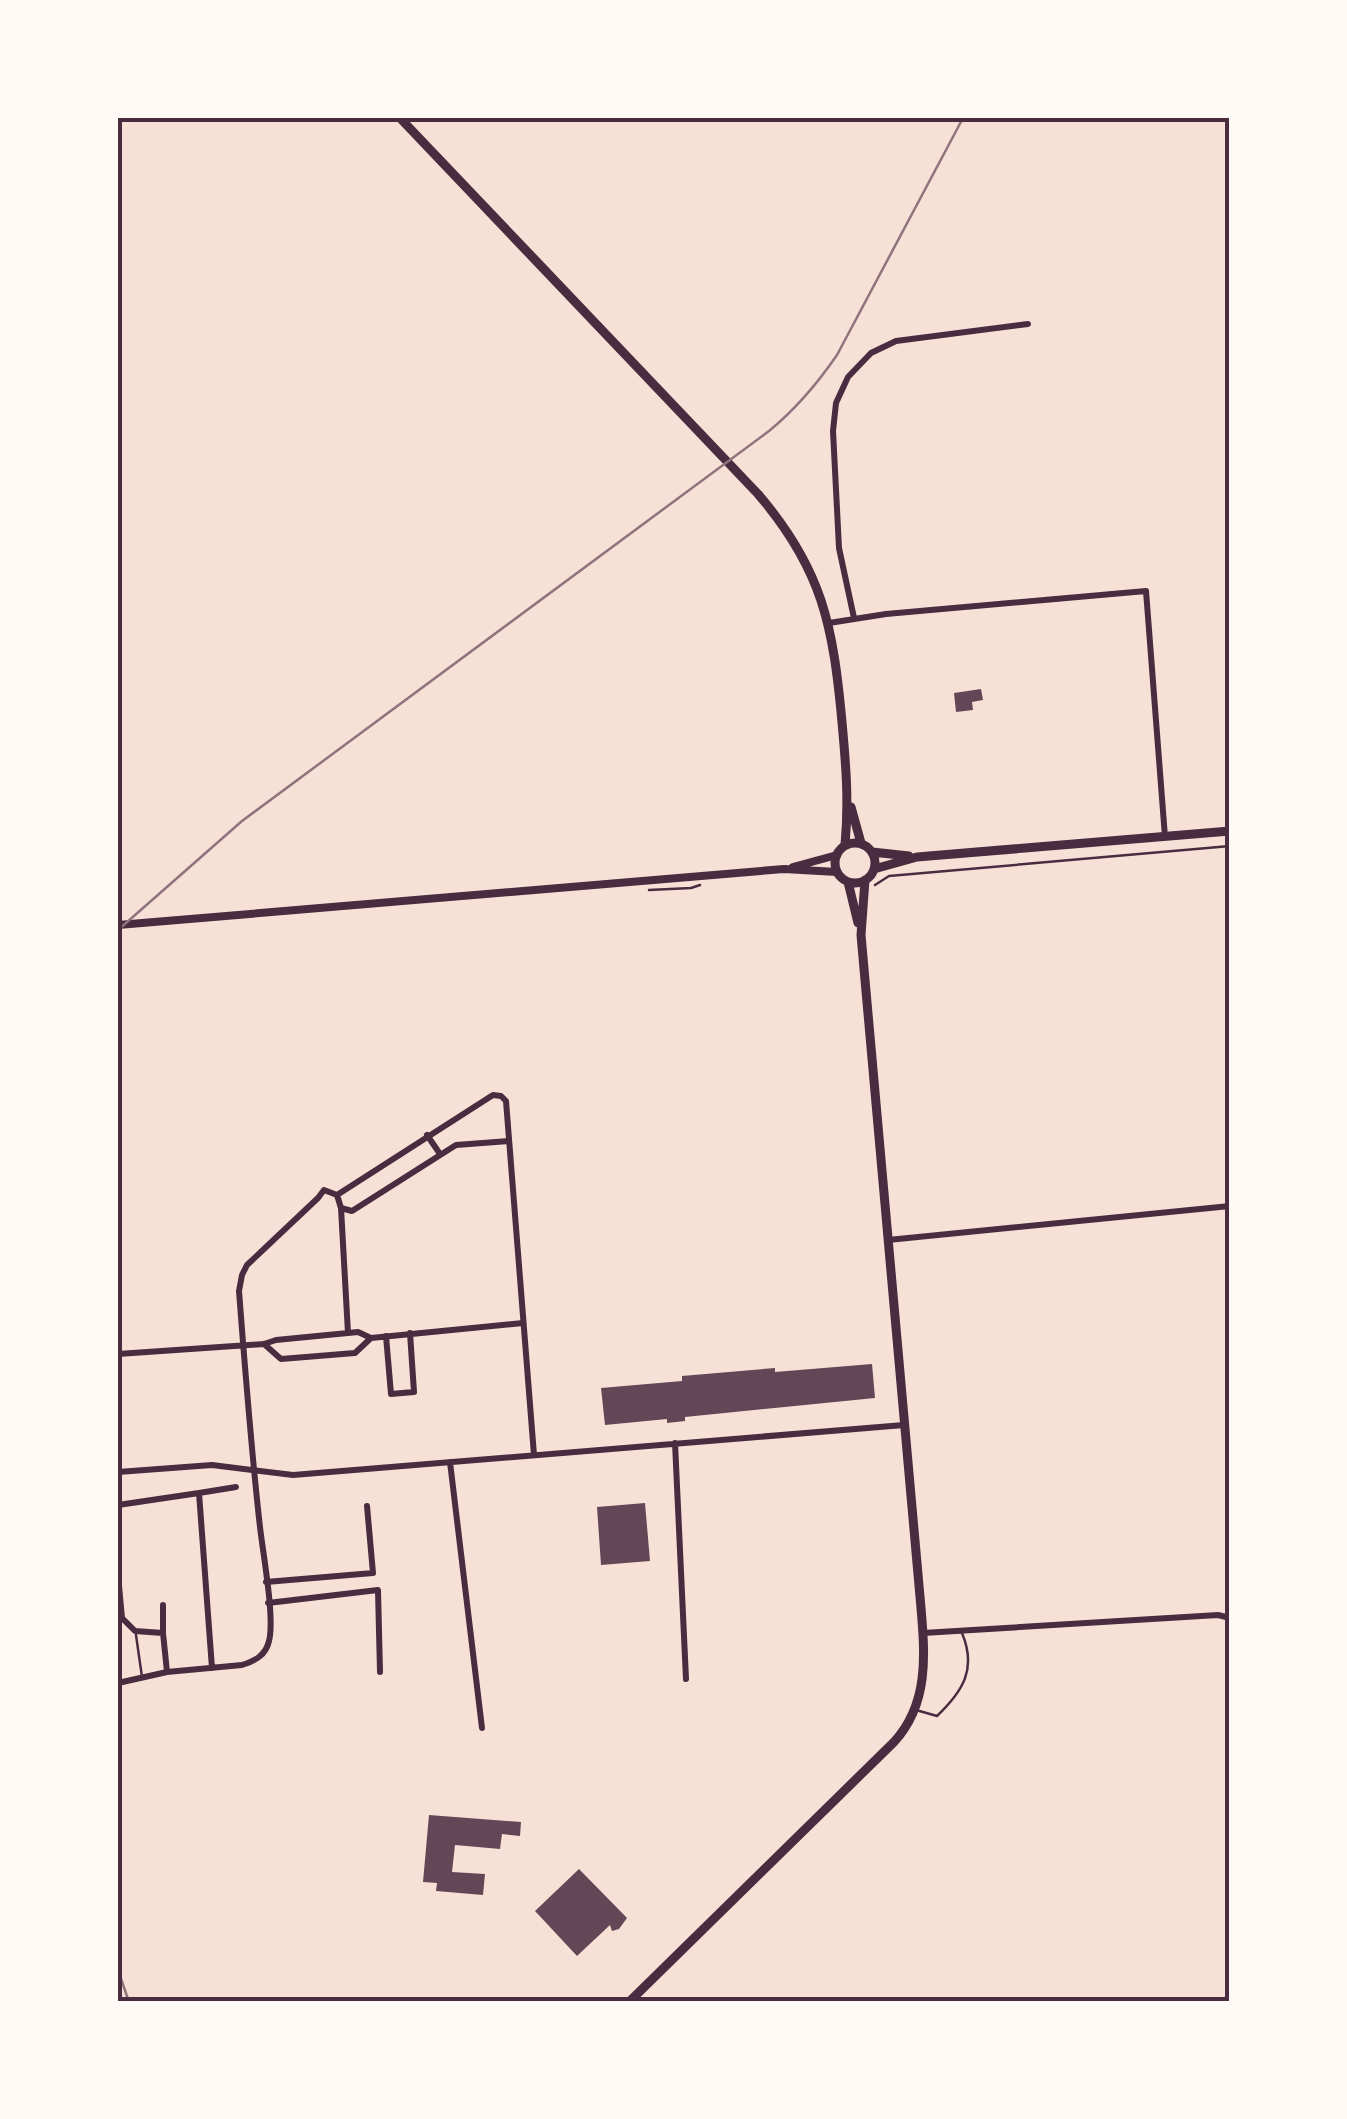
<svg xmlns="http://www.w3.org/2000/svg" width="1347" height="2119" viewBox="0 0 1347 2119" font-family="'Alegreya Sans',sans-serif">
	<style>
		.building { fill: #644757 }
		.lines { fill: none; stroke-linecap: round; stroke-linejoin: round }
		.path { stroke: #4a2c40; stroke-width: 2.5 }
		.service { stroke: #4a2c40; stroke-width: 2.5 }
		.minor { stroke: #4a2c40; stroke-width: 6 }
		.tertiary { stroke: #4a2c40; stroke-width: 8 }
		.secondary { stroke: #4a2c40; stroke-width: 9 }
		.rail { stroke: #8f747c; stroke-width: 2.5 }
		.neatline { fill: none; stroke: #4a2c40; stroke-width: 4 }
	</style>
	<rect width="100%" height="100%" fill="#f7e1d7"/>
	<path class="building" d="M 981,689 L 983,700 L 972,702 L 973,710 L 956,712 L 954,693 Z
		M 872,1364 L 875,1398 L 685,1417 L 685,1421 L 667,1423 L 667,1419 L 605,1425 L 601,1388 L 682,1381 L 682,1376 L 775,1368 L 775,1372 Z
		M 645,1503 L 650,1561 L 601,1565 L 597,1507 Z
		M 429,1815 L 521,1822 L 520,1836 L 502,1834 L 500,1849 L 455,1845 L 452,1872 L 485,1874 L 483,1895 L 436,1891 L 437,1883 L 423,1882 Z
		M 579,1869 L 627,1918 L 619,1929 L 612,1931 L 610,1925 L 577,1956 L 535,1911 Z"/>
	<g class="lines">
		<path class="path" d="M 875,885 L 889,876 L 1230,846
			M 649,890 L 691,888 L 700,885"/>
		<path class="service" d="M 136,1635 L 142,1677
			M 916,1710 L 937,1716 C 963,1691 977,1669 962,1633"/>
		<path class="minor" d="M 854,618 L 839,548 L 833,431 L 836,403 L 848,377 L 871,353 L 896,341 L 1028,324
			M 829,623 L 886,614 L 1146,591 L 1165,837
			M 427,1135 L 440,1154
			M 337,1195 L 341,1208 L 348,1333
			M 341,1208 L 352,1211 L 456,1145 L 509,1141
			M 888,1240 L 1230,1206
			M 386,1336 L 391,1394 L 414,1392 L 410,1333
			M 264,1344 L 281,1359 L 355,1353 L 371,1338
			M 118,1354 L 264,1344 L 276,1340 L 348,1333 L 358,1332 L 371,1338 L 523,1323
			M 675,1443 L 686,1679
			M 450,1462 L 482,1728
			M 118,1472 L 212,1465 L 293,1475 L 904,1425
			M 118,1505 L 199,1493
			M 118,1575 L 122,1618 L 135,1631 L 163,1633 L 167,1672
			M 266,1582 L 373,1573 L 367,1506
			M 268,1603 L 378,1590 L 380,1672
			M 163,1633 L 163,1605
			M 923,1633 L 1218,1615 L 1230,1618
			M 212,1668 L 199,1493 L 236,1487
			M 118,1683 L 167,1672 L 242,1665 C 255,1661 266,1655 269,1641 C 275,1618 263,1554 260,1527 C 251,1448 245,1369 239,1291 L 242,1275 L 247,1265 L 318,1198 L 324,1190 L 337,1195 L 493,1095 L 501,1096 L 506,1101 L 534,1455
			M 1223,2002 L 1230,1996"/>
		<path class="tertiary" d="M 793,867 L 837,855
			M 118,925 L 784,869 L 837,872"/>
		<path class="secondary" d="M 400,118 L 758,494 C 823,570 833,626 842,722 C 846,766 849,801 845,845
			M 851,807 L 861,843
			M835 863a20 20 0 1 1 40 0a20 20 0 1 1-40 0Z
			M 872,852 L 909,856
			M 874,869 L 917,857 L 1230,831
			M 848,882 L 858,923
			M 629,2002 L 894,1742 C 929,1704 925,1655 921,1608 L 861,935 L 865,880"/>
		<path class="rail" d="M 118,930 L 242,821 L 769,431 C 796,409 817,384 837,355 L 963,118
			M 118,1970 L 129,2002"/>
	</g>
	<rect width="1347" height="2119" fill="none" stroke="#fffaf5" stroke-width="240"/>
	<rect x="120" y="120" width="1107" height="1879" class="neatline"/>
</svg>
